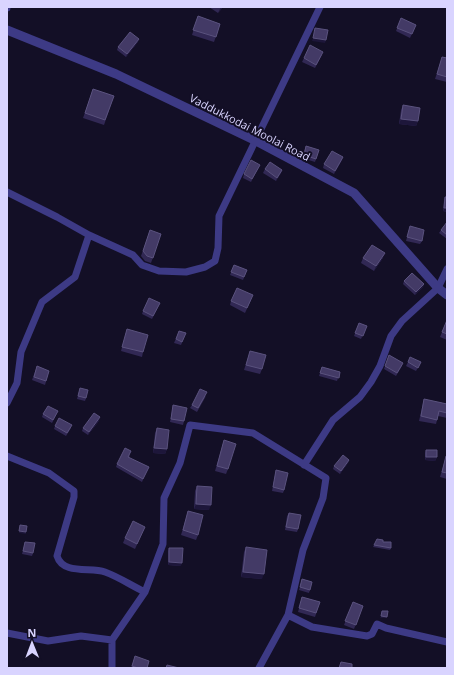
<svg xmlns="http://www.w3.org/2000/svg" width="454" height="675" viewBox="0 0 454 675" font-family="'Open Sans',sans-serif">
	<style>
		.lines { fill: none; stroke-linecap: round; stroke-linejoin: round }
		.minor { stroke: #3d3a85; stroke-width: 7 }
		.tertiary { stroke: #3d3a85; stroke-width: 9 }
		.wall { fill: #312854 }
		.shaded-wall { fill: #1d163a }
		.building { fill: #433a66; stroke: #5a527e }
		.labels { text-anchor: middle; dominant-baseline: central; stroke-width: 4; stroke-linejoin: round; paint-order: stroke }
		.street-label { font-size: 11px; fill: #d9d4ff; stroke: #130f26 }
	</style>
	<rect width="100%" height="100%" fill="#130f26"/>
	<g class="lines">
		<path class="minor" d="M 7,8 L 7,7
			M 7,192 L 57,217 L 89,235 L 133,255 L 142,265 L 159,271 L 186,272 L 205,267 L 215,261 L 218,248 L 219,216 L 320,7
			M 7,403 L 17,383 L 21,352 L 42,302 L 75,277 L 89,235
			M 7,456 L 49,473 L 74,491 L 74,497 L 57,556 C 63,575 90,567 105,572 C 119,577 132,586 145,592
			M 304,465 L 333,420 L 360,397 L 371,382 L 380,366 L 391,336 L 402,321 L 438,288 L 447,269
			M 7,633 L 48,641 L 81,636 L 112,640
			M 112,668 L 112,640 L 145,592 L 163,544 L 164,498 L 180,463 L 190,425 L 253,433 L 326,478 L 323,498 L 303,550 L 288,615 L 312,627 L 367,636 L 372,634 L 377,624 L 386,628 L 447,642
			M 259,668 L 288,615"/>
		<path class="tertiary" d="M 7,30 L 116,74 L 254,140 L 354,193 L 438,288 L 447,295"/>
	</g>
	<path class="wall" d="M 209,7 L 223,7 L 218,13 Z
		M 198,16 L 220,24 L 214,42 L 192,35 Z
		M 401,18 L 416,25 L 410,38 L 396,31 Z
		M 138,42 L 126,57 L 117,50 L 118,47 Z
		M 322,55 L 315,68 L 302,62 L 304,58 Z
		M 442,57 L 447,58 L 447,82 L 435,79 Z
		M 93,89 L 114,96 L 104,125 L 83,118 Z
		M 403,105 L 418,121 L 416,126 L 399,124 L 401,110 Z
		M 306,146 L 319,150 L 315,162 L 302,158 Z
		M 343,157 L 342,160 L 334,174 L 323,168 L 324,164 Z
		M 260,165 L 251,182 L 243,178 L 244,174 Z
		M 265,169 L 282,170 L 281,173 L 276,181 L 263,173 Z
		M 445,197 L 447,197 L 447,212 L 443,211 L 444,200 Z
		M 447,222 L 447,239 L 439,233 L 441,230 Z
		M 410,226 L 422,241 L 420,244 L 406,241 Z
		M 150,230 L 161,234 L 151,263 L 145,261 L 141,256 Z
		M 363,258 L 383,258 L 374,271 L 361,263 Z
		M 234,265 L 247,270 L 243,280 L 230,275 Z
		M 404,281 L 424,284 L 423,287 L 415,295 L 403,284 Z
		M 251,300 L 245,313 L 230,305 L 231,301 Z
		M 160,303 L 152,319 L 142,314 L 143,311 Z
		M 447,320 L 447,340 L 440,337 Z
		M 359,323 L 367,326 L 361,339 L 354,336 Z
		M 127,329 L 143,352 L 142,357 L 121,351 Z
		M 179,331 L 186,333 L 181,345 L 174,343 Z
		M 250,351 L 262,369 L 260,374 L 244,370 Z
		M 389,355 L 403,363 L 402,366 L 396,376 L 384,369 Z
		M 408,362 L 421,362 L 416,371 L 406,366 Z
		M 37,366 L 49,371 L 45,385 L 32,380 Z
		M 322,367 L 340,372 L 337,381 L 319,376 Z
		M 80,388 L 86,398 L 85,401 L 77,399 Z
		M 206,396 L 197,412 L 190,408 L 192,405 Z
		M 424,399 L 447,404 L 447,418 L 438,416 L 436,424 L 419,421 L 423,403 Z
		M 173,405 L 184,421 L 183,425 L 170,422 Z
		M 58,411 L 52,423 L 42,417 L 43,414 Z
		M 99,421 L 88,435 L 82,431 L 83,428 Z
		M 55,426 L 71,428 L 66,436 L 54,429 Z
		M 157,428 L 167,449 L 165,454 L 153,453 L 155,433 Z
		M 224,440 L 228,469 L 226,474 L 215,471 Z
		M 426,450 L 437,457 L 435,461 L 425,460 L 425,453 Z
		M 130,455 L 129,458 L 147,470 L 142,482 L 116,467 L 117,464 Z
		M 446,456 L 447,456 L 447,479 L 440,477 Z
		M 349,460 L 348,463 L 340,474 L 333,469 L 334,466 Z
		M 276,470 L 284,490 L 283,493 L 272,491 Z
		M 197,486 L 209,510 L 194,509 L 195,491 Z
		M 188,511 L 198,535 L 196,540 L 181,535 Z
		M 289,513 L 298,529 L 297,532 L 285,530 L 287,516 Z
		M 145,527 L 135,549 L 123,543 L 125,538 Z
		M 25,542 L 33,553 L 32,556 L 22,554 Z
		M 383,542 L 391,548 L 390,550 L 373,547 L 374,545 Z
		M 246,547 L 262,579 L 241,577 L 244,552 Z
		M 169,548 L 181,566 L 168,565 L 168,551 Z
		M 302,579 L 312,582 L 309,593 L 299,590 Z
		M 302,597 L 320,602 L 315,617 L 298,612 Z
		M 353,602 L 363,606 L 354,629 L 344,625 Z
		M 135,656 L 147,668 L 131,668 Z"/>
	<path class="shaded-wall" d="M 221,7 L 223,7 L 218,13 Z
		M 313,38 L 326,40 L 325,43 L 312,41 Z
		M 139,39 L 138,42 L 126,57 L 127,54 Z
		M 401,119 L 418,121 L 416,126 L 399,124 Z
		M 343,157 L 342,160 L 334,174 L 335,171 Z
		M 282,170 L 281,173 L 276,181 L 277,178 Z
		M 444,208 L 447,208 L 447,212 L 443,211 Z
		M 385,253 L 383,258 L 374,271 L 376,266 Z
		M 424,284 L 423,287 L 415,295 L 416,292 Z
		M 100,417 L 99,421 L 88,435 L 89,432 Z
		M 154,448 L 167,449 L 165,454 L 153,453 Z
		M 426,457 L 437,457 L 435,461 L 425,460 Z
		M 349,460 L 348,463 L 340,474 L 341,471 Z
		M 196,504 L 211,505 L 209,510 L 194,509 Z
		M 19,531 L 26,532 L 26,534 L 19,533 Z
		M 169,562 L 182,563 L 181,566 L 168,565 Z
		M 243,572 L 264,574 L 262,579 L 241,577 Z
		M 381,616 L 387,617 L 387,618 L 380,618 Z"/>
	<path class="building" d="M 198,16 L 220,24 L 216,37 L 193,30 Z
		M 401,18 L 416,25 L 412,34 L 397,28 Z
		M 315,28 L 328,30 L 326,40 L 313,38 Z
		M 130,32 L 139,39 L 127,54 L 118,47 Z
		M 310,45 L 323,52 L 316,65 L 304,58 Z
		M 442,57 L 447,58 L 447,77 L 437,74 Z
		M 93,89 L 114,96 L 105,120 L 85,113 Z
		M 403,105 L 420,108 L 418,121 L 401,119 Z
		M 306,146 L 319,150 L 316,159 L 304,155 Z
		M 332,151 L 343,157 L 335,171 L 324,164 Z
		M 251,160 L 260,165 L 252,179 L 244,174 Z
		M 270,162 L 282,170 L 277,178 L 265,169 Z
		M 445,197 L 447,197 L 447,208 L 444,208 Z
		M 447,222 L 447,235 L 441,230 Z
		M 410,226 L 424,230 L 422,241 L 407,237 Z
		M 150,230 L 161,234 L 153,258 L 147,256 L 143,251 Z
		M 372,245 L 385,253 L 376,266 L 363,258 Z
		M 234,265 L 247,270 L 244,277 L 231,272 Z
		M 412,273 L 424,284 L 416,292 L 404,281 Z
		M 237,288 L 253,295 L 247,308 L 231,301 Z
		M 149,298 L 160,303 L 153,316 L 143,311 Z
		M 447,320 L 447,334 L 442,332 Z
		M 359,323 L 367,326 L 363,336 L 355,333 Z
		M 127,329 L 148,335 L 143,352 L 122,347 Z
		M 179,331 L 186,333 L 182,342 L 176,339 Z
		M 250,351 L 266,355 L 262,369 L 246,365 Z
		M 389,355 L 403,363 L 397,373 L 385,366 Z
		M 410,357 L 421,362 L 418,368 L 408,362 Z
		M 37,366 L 49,371 L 46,381 L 34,377 Z
		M 322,367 L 340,372 L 339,378 L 320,373 Z
		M 80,388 L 88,390 L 86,398 L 78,396 Z
		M 200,389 L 207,392 L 198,408 L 192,405 Z
		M 424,399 L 447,404 L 447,413 L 439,411 L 437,420 L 421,416 Z
		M 173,405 L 187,408 L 184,421 L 171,419 Z
		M 48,406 L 58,411 L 53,420 L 43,414 Z
		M 94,413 L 100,417 L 89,432 L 83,428 Z
		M 59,418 L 72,425 L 67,433 L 55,426 Z
		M 157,428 L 169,430 L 167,449 L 154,448 Z
		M 224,440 L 236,444 L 228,469 L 217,466 Z
		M 125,448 L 131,451 L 128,457 L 149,467 L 143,479 L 117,464 Z
		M 426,450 L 437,450 L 437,457 L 426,457 Z
		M 343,455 L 349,460 L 341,471 L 334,466 Z
		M 446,456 L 447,456 L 447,473 L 442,472 Z
		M 276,470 L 288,473 L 284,490 L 273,487 Z
		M 197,486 L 212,487 L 211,505 L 196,504 Z
		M 188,511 L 203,515 L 198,535 L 183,530 Z
		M 289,513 L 301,515 L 298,529 L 286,527 Z
		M 133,521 L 145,527 L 137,544 L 125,538 Z
		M 20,525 L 27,526 L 26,532 L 19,531 Z
		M 377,539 L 383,540 L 383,542 L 391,542 L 391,548 L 374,545 Z
		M 25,542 L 35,543 L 33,553 L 23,551 Z
		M 246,547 L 267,550 L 264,574 L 243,572 Z
		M 169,548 L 183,548 L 182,563 L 169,562 Z
		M 302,579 L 312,582 L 310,590 L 300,587 Z
		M 302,597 L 320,602 L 316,613 L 299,608 Z
		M 353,602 L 363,606 L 356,625 L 345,621 Z
		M 382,611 L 388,611 L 387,617 L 381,616 Z
		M 135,656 L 149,661 L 147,668 L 138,668 L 132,666 Z
		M 341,662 L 352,664 L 352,668 L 339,668 Z
		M 167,665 L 179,668 L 166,668 Z"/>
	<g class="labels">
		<g class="street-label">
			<text transform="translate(250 127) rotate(27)">Vaddukkodai Moolai Road</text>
		</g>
	</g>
	<rect width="454" height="675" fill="none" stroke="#d9d4ff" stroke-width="16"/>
	<g transform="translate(32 643) rotate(359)" stroke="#130f26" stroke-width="3" paint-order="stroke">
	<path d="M0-3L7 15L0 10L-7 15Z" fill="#d9d4ff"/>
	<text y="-6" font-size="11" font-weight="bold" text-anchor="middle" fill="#d9d4ff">N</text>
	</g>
</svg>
